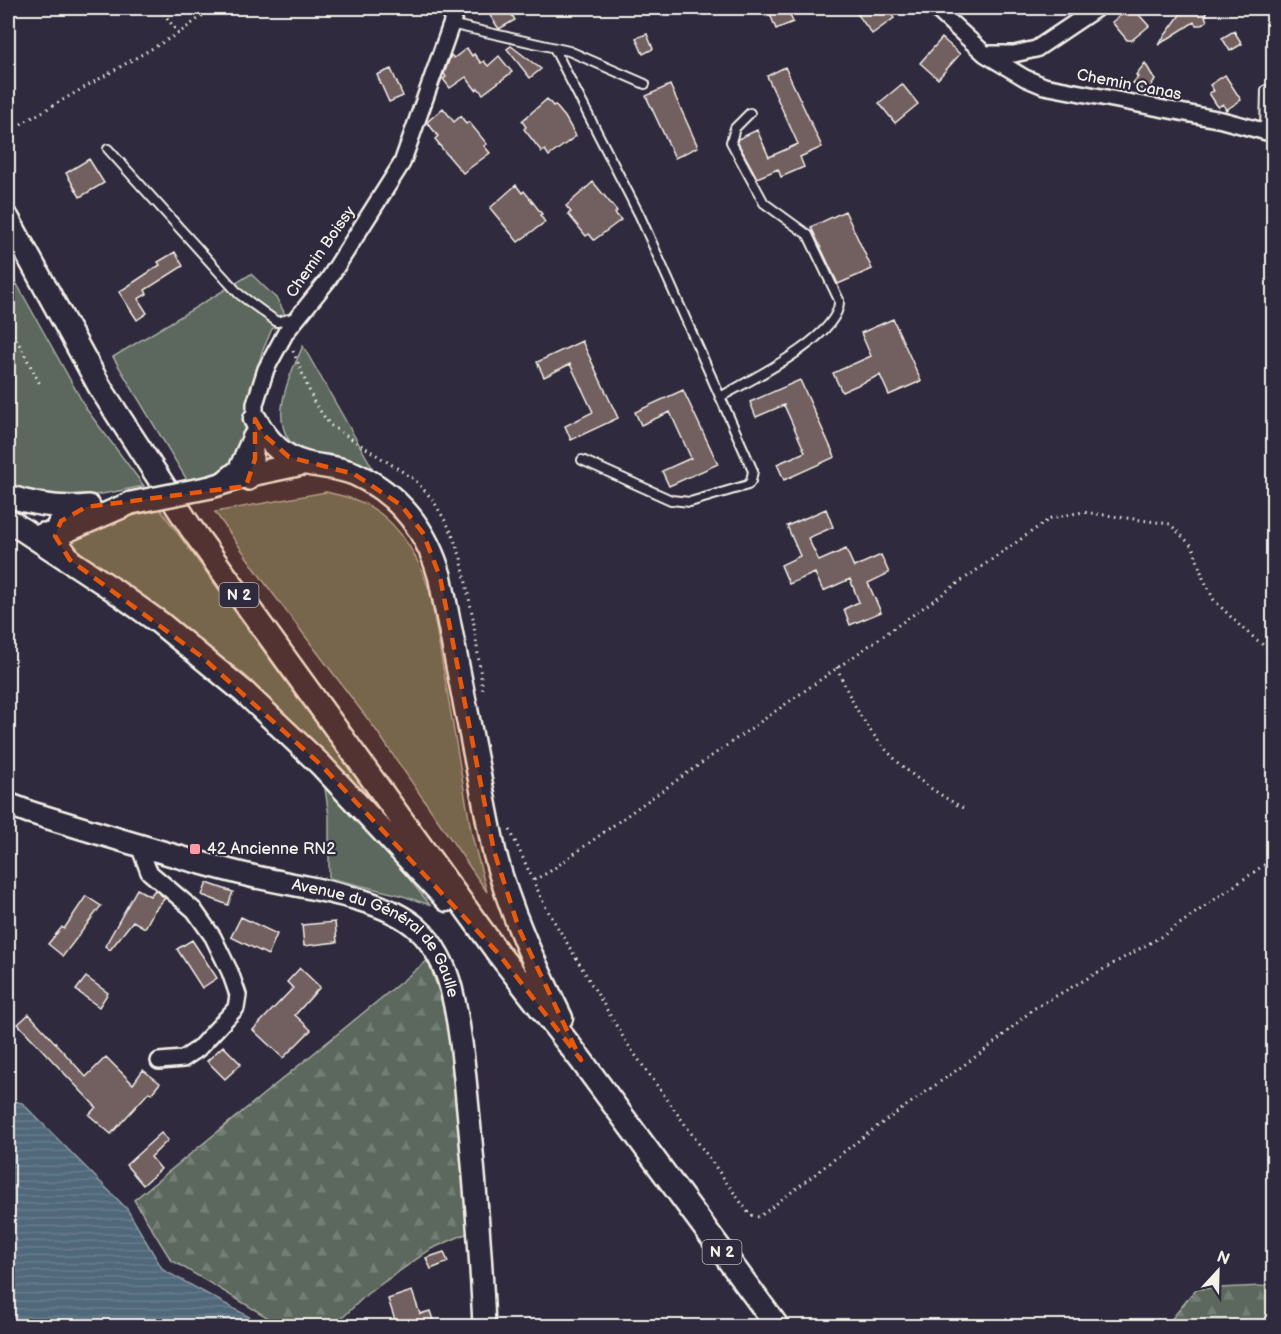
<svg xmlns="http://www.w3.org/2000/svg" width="1281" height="1334" viewBox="0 0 1281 1334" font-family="'Balsamiq Sans',sans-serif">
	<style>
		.grass { fill: #5b685d; stroke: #a8aca2; stroke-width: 1.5 }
		.forest { fill: url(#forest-firs); stroke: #a8aca2; stroke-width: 1.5 }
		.water { fill: url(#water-rules); stroke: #919ea6; stroke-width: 1.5 }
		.building { fill: #725e5f; stroke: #f4f1e8; stroke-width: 1.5 }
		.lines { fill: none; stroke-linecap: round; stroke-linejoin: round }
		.lane-casing { stroke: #f4f1e8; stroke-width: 12 }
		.street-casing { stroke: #f4f1e8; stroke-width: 20 }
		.secondary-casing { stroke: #f4f1e8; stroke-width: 26 }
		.primary-casing { stroke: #f4f1e8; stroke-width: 27 }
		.path { stroke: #f4f1e8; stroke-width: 3; stroke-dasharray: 1.5 4.5; stroke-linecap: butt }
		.lane { stroke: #2f2a3d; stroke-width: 8 }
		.street { stroke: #2f2a3d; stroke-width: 15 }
		.secondary { stroke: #2f2a3d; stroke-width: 21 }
		.primary { stroke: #2f2a3d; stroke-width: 22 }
		.secondary-bridge-casing { stroke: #f4f1e8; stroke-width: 26; stroke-linecap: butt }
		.secondary-bridge { stroke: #2f2a3d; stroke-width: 21 }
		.marked { fill: #e8590c; fill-opacity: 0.2; stroke: #e8590c; stroke-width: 4.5; stroke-dasharray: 12 8; stroke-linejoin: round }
		.poi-dot { fill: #ff9aa2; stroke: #2f2a3d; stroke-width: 2 }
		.labels { text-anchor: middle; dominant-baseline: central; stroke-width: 4.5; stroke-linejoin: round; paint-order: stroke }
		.shield { fill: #2f2a3d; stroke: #b9b5b5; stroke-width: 1.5 }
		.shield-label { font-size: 15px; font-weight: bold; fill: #f4f1e8 }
		.street-label { font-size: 16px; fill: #f4f1e8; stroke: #2f2a3d }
		.poi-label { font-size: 16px; fill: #f4f1e8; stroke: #2f2a3d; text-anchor: start }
	</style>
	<defs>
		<pattern id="forest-firs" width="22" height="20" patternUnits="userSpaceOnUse" patternTransform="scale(1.5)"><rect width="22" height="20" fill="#5b685d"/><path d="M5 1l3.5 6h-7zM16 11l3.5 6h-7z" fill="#737e74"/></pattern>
		<pattern id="water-rules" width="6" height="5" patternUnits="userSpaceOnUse" patternTransform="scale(1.5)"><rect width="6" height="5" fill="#4f677a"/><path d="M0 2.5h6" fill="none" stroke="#697d8d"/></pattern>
	</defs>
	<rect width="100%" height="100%" fill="#2f2a3d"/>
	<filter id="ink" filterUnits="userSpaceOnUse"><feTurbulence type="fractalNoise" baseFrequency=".0167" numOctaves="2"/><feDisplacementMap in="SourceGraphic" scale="12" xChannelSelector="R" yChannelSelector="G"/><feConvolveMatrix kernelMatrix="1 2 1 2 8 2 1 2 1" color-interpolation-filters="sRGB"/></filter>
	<g filter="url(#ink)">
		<path class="grass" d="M 8,268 L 87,410 L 144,486 C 94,496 58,506 8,484 Z
			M 251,274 L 277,299 L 288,320 L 272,329 L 262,352 L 252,391 L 241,459 L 193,490 L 113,357 Z
			M 303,346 L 372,467 C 353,465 330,465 312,458 C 261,436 286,383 303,346 Z
			M 326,492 C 335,494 344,496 353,499 C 395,513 417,553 430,592 L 472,836 L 487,892 L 376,730 L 265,583 L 215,512 Z
			M 160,509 L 394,830 L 278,707 L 245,675 L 150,603 L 69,544 L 70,539 C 99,525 128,516 160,509 Z
			M 325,788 L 383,846 L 430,905 L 400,895 L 329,878 L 329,816 Z"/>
		<path class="forest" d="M 428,960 L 446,1013 L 455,1071 L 470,1232 L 431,1249 L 367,1294 L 334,1326 L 277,1326 L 267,1317 L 171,1260 L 134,1200 Z
			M 1273,1282 L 1273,1326 L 1166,1326 L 1196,1289 L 1263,1286 Z"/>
		<path class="water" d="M 8,1100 L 22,1103 L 127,1209 L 163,1270 L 266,1326 L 8,1326 Z"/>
		<path class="building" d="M 501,8 L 508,8 L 515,20 L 499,29 L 489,14 Z
			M 787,8 L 793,22 L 776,29 L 770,14 Z
			M 853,8 L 886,8 L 894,18 L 872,34 Z
			M 1130,8 L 1133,8 L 1149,26 L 1132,40 L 1127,40 L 1112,22 Z
			M 1185,8 L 1206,8 L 1205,12 L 1207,15 L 1205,16 L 1207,21 L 1201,25 L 1196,25 L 1194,22 L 1158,45 Z
			M 1234,31 L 1242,44 L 1230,51 L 1222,38 Z
			M 647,34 L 653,49 L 643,54 L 636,38 Z
			M 942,38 L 960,54 L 938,79 L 920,63 Z
			M 511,46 L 541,69 L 530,78 L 507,49 Z
			M 467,48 L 472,56 L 474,54 L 481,63 L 484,61 L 488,66 L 499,56 L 512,72 L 483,94 L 478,88 L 476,90 L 466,77 L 450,88 L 443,79 L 446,77 L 444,74 L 451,55 L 454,58 Z
			M 1145,63 L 1155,80 L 1146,93 L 1133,83 L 1138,77 L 1136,75 Z
			M 785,67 L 822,147 L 800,157 L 804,167 L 781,177 L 778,169 L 757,178 L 737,141 L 738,139 L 757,130 L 769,157 L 798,144 L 767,76 Z
			M 391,69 L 403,96 L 389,102 L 377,75 Z
			M 1225,75 L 1241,100 L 1226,110 L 1223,104 L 1218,107 L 1209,93 L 1214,91 L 1210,85 Z
			M 902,84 L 918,104 L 895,123 L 879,103 Z
			M 670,85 L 698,147 L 675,158 L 646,96 Z
			M 547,99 L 553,106 L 555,105 L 565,117 L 576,136 L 549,156 L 545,150 L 542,152 L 538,147 L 524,129 L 526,127 L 522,121 Z
			M 443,108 L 454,122 L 461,116 L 466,124 L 469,122 L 487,144 L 484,146 L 490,153 L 463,173 L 439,145 L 440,145 L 435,139 L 438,136 L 427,122 Z
			M 89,159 L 104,183 L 80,197 L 66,173 Z
			M 593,182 L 617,211 L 615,213 L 621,220 L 594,240 L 589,234 L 586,236 L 568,214 L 571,212 L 566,206 Z
			M 516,185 L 522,193 L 524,191 L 528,196 L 542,214 L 540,215 L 545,222 L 518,242 L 490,208 Z
			M 845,211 L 872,269 L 838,284 L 811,227 Z
			M 175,252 L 183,266 L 145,290 L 147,294 L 138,299 L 147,313 L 137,320 L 119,292 L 160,265 L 158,262 Z
			M 893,319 L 921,381 L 889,395 L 880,375 L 842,392 L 833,373 L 871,356 L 861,333 Z
			M 582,341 L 618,418 L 571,440 L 565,426 L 593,412 L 570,364 L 544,377 L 537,362 Z
			M 800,380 L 835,457 L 784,480 L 777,464 L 805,452 L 784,405 L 756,417 L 750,402 Z
			M 683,390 L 718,464 L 669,486 L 662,471 L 691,458 L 670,412 L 641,425 L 635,412 Z
			M 826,509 L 833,527 L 808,538 L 819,561 L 846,549 L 854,567 L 881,555 L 889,573 L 868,583 L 881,612 L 850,625 L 844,609 L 859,602 L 850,579 L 823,591 L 815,573 L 789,584 L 781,565 L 800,556 L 787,526 Z
			M 207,883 L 233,892 L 228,905 L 202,895 Z
			M 137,889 L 150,896 L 155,890 L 165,898 L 154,911 L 145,928 L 133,921 L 110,950 L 105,946 Z
			M 86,896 L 101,906 L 63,956 L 48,944 L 62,927 L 64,929 Z
			M 241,917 L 277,934 L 268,955 L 231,937 Z
			M 335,922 L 337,942 L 304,946 L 302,925 Z
			M 192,940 L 217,978 L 202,988 L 177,949 Z
			M 300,968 L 320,987 L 295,1015 L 311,1030 L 283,1058 L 253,1030 L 293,988 L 287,982 Z
			M 86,977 L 108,993 L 99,1007 L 76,990 Z
			M 29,1014 L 86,1077 L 106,1057 L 133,1084 L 143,1070 L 160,1083 L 151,1094 L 149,1092 L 111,1134 L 89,1115 L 96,1107 L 18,1024 Z
			M 223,1046 L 241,1064 L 225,1079 L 207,1061 Z
			M 161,1133 L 168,1140 L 151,1157 L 161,1169 L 143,1185 L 126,1165 Z
			M 444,1252 L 448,1262 L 431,1269 L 426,1258 Z
			M 412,1291 L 420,1314 L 430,1311 L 435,1326 L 391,1326 L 396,1323 L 388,1299 Z"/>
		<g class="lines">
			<defs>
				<path id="lane" d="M 450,24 L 569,51 L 645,84
					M 554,48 L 640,216 L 753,471 L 751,481 L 748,485 L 690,502 L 671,500 L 582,460
					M 1265,131 L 1266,90
					M 108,149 L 239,294 L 277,322 L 293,318
					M 720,397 C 748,381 842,336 839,300 L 808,235 L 764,203 L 731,142 L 735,128 L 750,113"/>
				<path id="street" d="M 935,8 L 985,54 L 1014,54 L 1036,49 L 1097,8
					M 985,54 L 1025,78 L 1044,86 L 1222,120 L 1274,134
					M 222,480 L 237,468 L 251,436
					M 249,482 L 255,459 L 255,404 L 266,369 L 286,332 L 328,280 L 402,163 L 457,8
					M 139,846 L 149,872 L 194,910 L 213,937 L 230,972 L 238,995 L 236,1008 L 198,1049 L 183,1059 L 159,1061"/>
				<g id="secondary">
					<path d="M 211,487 L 253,474"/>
					<path d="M 8,496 C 35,505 60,509 89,506"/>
					<path d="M 43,534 L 55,536 L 131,503"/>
					<path id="s1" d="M 8,804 L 29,812 C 101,834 173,857 247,875 C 296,887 382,895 418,929 C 434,943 446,968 451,988 C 461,1028 464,1069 468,1109 C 475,1182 481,1254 484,1326"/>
				</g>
				<path id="primary" d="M 8,219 L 101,389 L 191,528 L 498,953 L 581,1060 L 777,1326
					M 255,419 C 266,439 281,457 305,463 C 322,467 339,467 355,474 C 399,494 427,531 440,577 L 494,851 C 509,910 534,963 561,1018
					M 253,474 L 305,463
					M 8,520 L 108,586 L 160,623 L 244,692 L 321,765 L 447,900
					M 68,557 C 45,530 58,519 86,507"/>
			</defs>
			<use href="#lane" class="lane-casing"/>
			<use href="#street" class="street-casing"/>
			<use href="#secondary" class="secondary-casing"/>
			<use href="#primary" class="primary-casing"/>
			<path class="path" d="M 160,8 L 178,33
				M 21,124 L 179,33 L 213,8
				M 8,323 L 41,386
				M 293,351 L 314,402 L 330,425 L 414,479 L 433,500 L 450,529 L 461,558 L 473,618 L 483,691
				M 837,667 C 864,736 899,772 963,808
				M 510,830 L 545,906 L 626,1042 L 750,1215 L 759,1217 L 871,1131 L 992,1045 L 1033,1009 L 1164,935 L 1274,858
				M 534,880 L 549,872 L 636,809 L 1051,518 L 1083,512 L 1170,524 L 1193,547 L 1203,578 L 1214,600 L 1241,627 L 1274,654"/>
			<use href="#lane" class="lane"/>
			<use href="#street" class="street"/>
			<use href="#secondary" class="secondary"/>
			<use href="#primary" class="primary"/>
			<defs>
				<path id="secondary-bridge" d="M 131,503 L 211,487"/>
			</defs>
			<use href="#secondary-bridge" class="secondary-bridge-casing"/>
			<use href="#secondary-bridge" class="secondary-bridge"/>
		</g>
	</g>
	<path class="marked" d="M 255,419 L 264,435 L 289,457 L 354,474 L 401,505 L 423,533 L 440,577 L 494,851 L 519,929 L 581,1060 L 498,953 L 321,765 L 202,657 L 70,560 L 55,536 L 61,521 L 86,507 L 246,486 L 255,459 Z"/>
	<rect class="poi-dot" x="189" y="843" width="12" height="12" rx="3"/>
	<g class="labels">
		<g class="shield">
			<rect x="219.5" y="583" width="39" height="24" rx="4.5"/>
			<rect x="702.5" y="1240" width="39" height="24" rx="4.5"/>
		</g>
		<g class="shield-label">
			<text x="239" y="595">N 2</text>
			<text x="722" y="1252">N 2</text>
		</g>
		<g class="street-label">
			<text transform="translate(1129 85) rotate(11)">Chemin Canas</text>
			<text transform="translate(321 252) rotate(-55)">Chemin Boissy</text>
			<text stroke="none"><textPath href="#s1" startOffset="402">Avenue du Général de Gaulle</textPath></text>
		</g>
		<g class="poi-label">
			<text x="207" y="849">42 Ancienne RN2</text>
		</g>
	</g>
	<rect width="1281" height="1334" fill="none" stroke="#2f2a3d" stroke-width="30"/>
	<rect x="15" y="15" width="1251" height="1304" fill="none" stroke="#f4f1e8" stroke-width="2" filter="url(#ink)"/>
	<g transform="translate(1218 1271) rotate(22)" stroke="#2f2a3d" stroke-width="4.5" paint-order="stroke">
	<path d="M0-4.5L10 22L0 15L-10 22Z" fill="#f4f1e8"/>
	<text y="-9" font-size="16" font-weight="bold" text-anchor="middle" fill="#f4f1e8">N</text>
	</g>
</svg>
